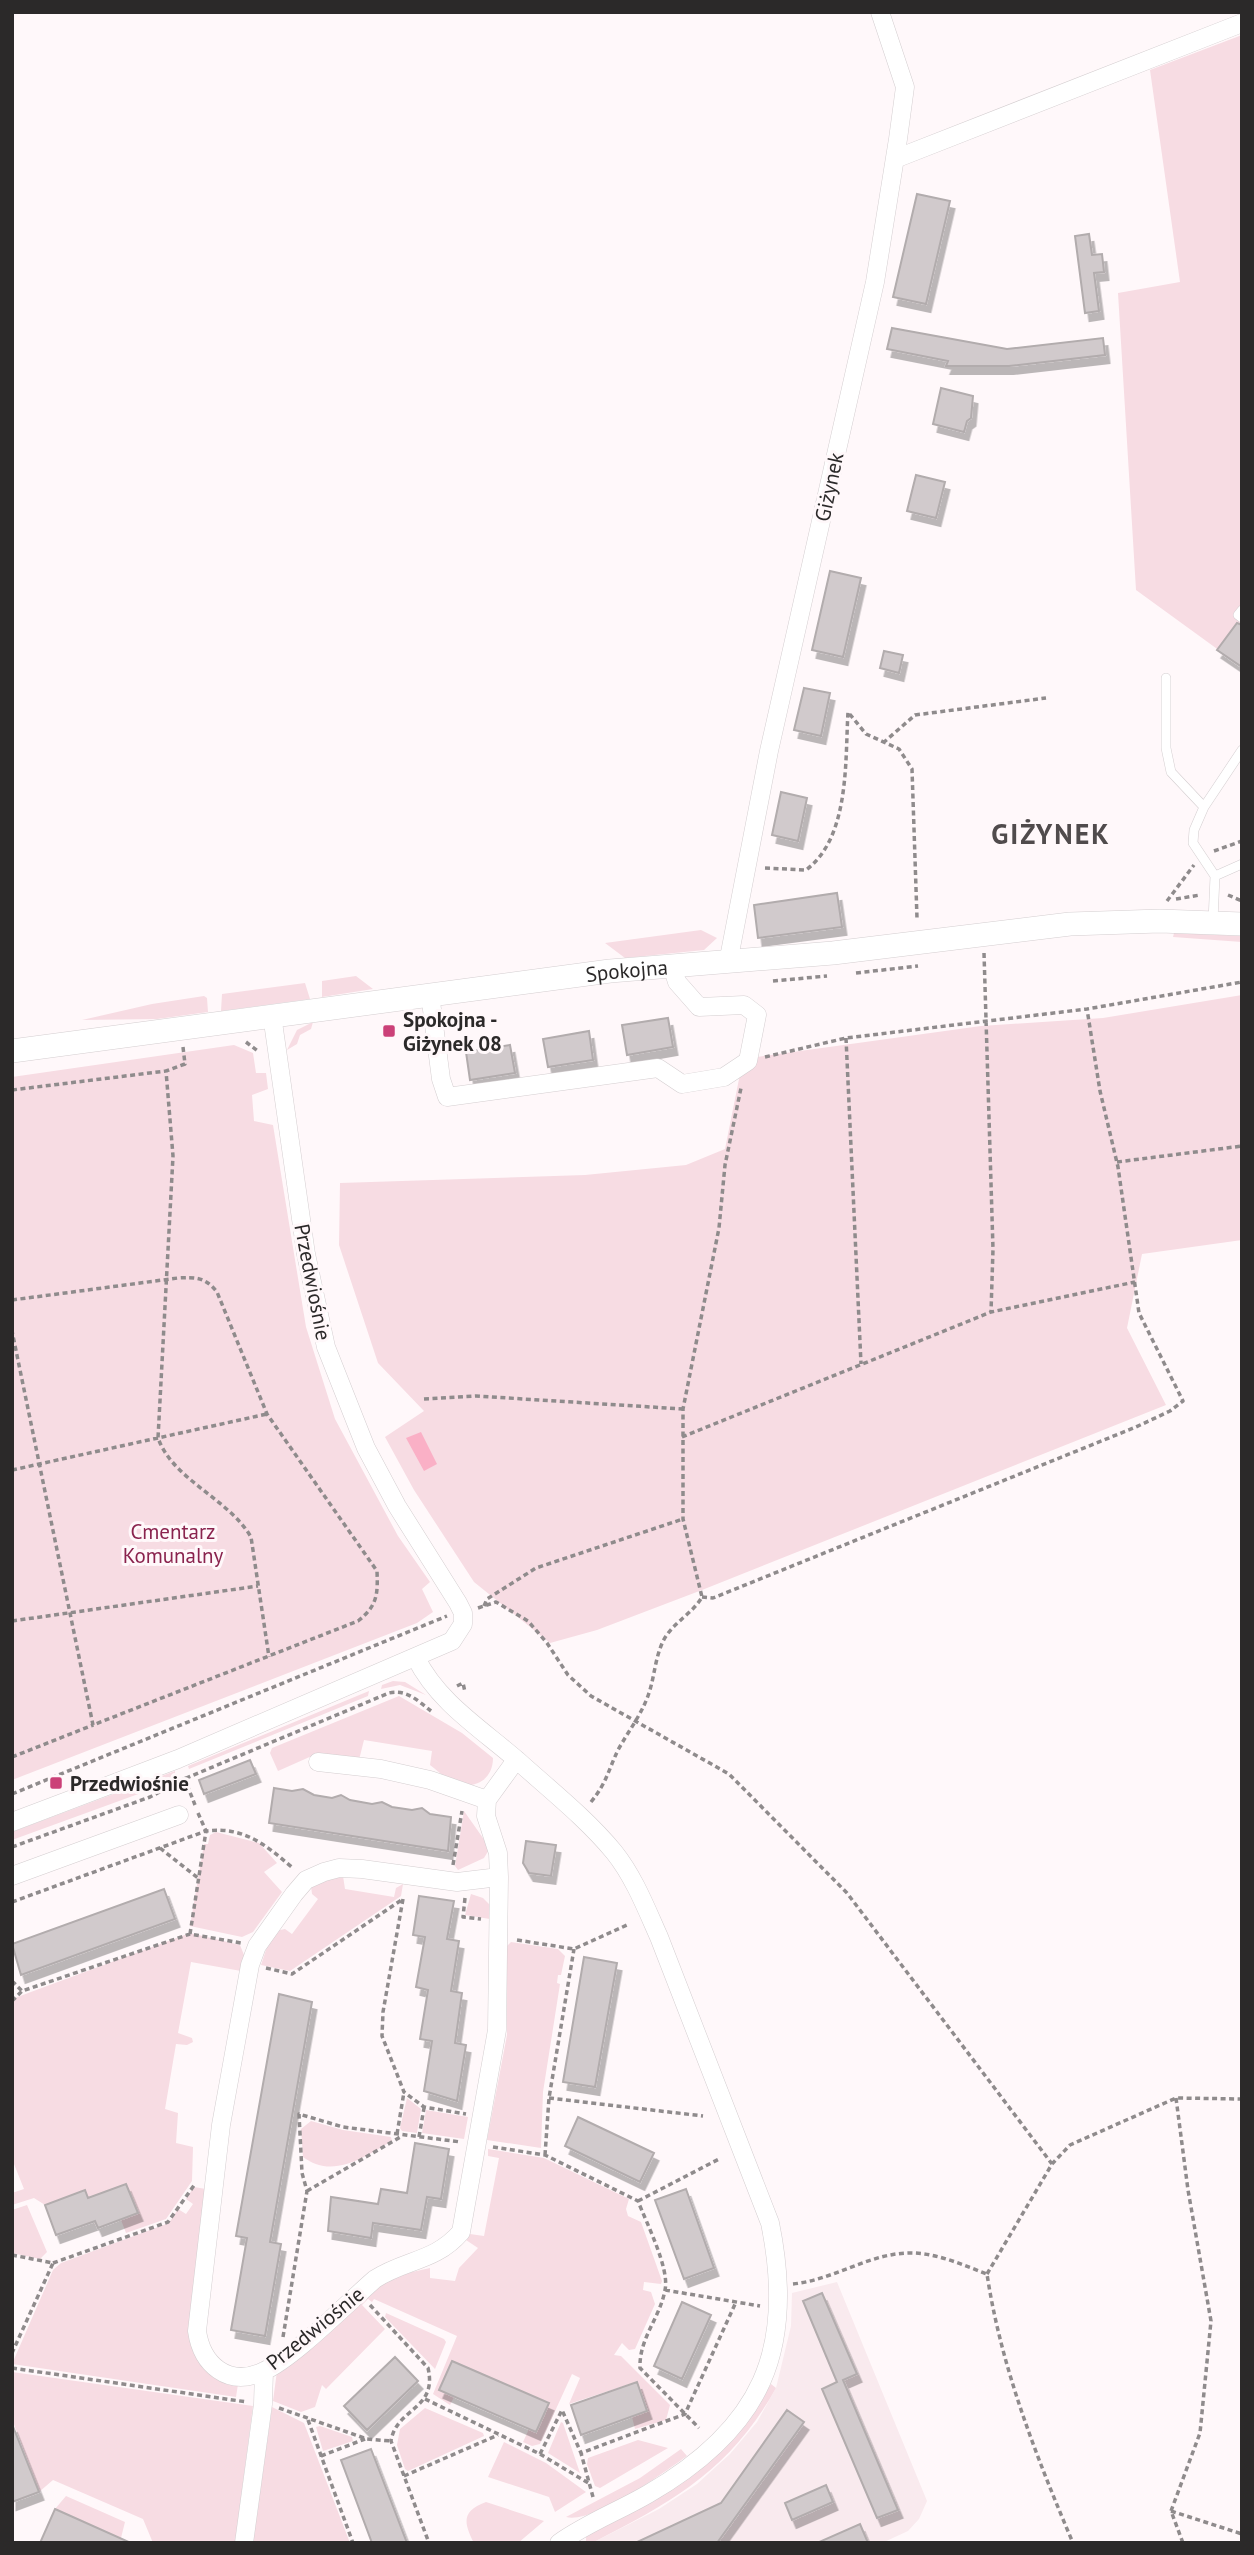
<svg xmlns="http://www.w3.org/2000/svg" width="1254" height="2555" viewBox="0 0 1254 2555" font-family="'PT Sans',sans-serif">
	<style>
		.built { fill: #f9eaee }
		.green { fill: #f7dce3 }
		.water { fill: #fab0c6 }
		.building { fill: #d1cacc; stroke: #b2acad; stroke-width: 2; filter: url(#shadow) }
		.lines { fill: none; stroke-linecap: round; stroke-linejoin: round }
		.service-casing { stroke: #d4ced0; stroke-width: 10 }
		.minor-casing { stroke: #d4ced0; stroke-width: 19 }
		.tertiary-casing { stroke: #d4ced0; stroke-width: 24 }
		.path { stroke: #8f8b8c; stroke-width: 3.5; stroke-dasharray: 5 3.5; stroke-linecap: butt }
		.service { stroke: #fff; stroke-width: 9 }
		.minor { stroke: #fff; stroke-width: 18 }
		.tertiary { stroke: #fff; stroke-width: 23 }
		.poi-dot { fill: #cb4178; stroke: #fff8fa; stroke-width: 2.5 }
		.labels { text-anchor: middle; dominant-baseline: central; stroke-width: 6; stroke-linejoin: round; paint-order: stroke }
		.street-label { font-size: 21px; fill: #2b2929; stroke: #fff8fa }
		.poi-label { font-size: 21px; font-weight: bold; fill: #2b2929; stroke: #fff8fa; text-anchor: start }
		.park-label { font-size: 21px; fill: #8a234e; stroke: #fff8fa }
		.district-label { font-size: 28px; font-weight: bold; letter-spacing: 2px; fill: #504b4c; stroke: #fff8fa }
	</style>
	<defs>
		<filter id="shadow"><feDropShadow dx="4.5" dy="8" stdDeviation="0" flood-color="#0004"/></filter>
	</defs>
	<rect width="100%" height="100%" fill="#fff8fa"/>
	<path class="built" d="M 837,2282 L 927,2501 L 919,2519 L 908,2531 L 882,2543 L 592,2543 L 659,2509 L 697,2484 L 730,2454 L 757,2422 L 776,2388 L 791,2326 L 792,2293 Z"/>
	<path class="green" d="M 1242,35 L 1242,667 L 1136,590 L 1118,293 L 1180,282 L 1150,70 Z
		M 701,930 L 717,938 L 704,950 L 625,958 L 605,943 Z
		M 1174,933 L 1242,936 L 1242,942 L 1173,937 Z
		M 356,976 L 373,989 L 322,997 L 322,981 Z
		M 305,983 L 310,999 L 221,1011 L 222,994 Z
		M 1242,995 L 1242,1240 L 1142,1254 L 1127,1328 L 1166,1405 L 702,1590 L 597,1630 L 550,1643 L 474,1582 L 414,1490 L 385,1437 L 424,1411 L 378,1363 L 339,1245 L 340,1183 L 585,1175 L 686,1165 L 725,1149 L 743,1059 L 981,1026 L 1103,1018 Z
		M 204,996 L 207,998 L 208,1012 L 157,1019 L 82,1020 L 152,1004 Z
		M 313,1022 L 311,1029 L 300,1035 L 297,1044 L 287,1050 L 297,1030 Z
		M 234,1045 L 253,1053 L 256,1073 L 266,1073 L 268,1089 L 252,1095 L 254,1121 L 273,1125 L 306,1327 L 335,1419 L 398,1536 L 430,1582 L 422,1589 L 433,1612 L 417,1623 L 12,1780 L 12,1077 Z
		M 393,1681 L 405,1682 L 426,1695 L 400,1685 L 381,1689 L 382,1685 Z
		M 369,1691 L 368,1696 L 189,1769 L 188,1766 Z
		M 399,1696 L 462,1733 L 493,1758 C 493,1780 474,1791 453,1782 C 445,1779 437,1770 430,1765 L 432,1751 L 364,1740 L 359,1760 L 314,1755 L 278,1771 L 270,1753 L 272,1748 Z
		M 175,1771 L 175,1777 L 152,1789 L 12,1840 L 12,1832 Z
		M 464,1811 L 490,1848 L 484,1858 L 458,1870 L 455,1866 Z
		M 216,1832 L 259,1843 L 277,1863 L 264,1872 L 282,1892 L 253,1932 L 242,1937 L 190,1926 L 204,1844 L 208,1844 L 210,1835 Z
		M 343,1876 L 345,1889 L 394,1897 L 396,1888 L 403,1884 L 401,1896 L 290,1971 L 261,1965 L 268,1944 L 276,1931 L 285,1929 L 292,1934 L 318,1899 L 312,1894 L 311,1886 L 320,1880 Z
		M 471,1894 L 483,1898 L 490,1905 L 490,1919 L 465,1915 Z
		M 190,1933 L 240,1945 L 244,1955 L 241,1971 L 191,1962 L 178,2033 L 192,2038 L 193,2042 L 187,2045 L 176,2044 L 165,2109 L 178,2113 L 176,2143 L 193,2147 L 192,2181 L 166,2219 L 126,2233 L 121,2220 L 138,2213 L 126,2184 L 88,2198 L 85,2190 L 45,2205 L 34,2198 L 12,2205 L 12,2193 L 24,2189 L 12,2159 L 12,1999 Z
		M 511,1942 L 558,1949 L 565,1956 L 561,1975 L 558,1975 L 557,1983 L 560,1984 L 543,2092 L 541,2148 L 487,2140 L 507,2035 L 507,1946 Z
		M 407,2098 L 421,2109 L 417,2133 L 402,2131 L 400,2128 Z
		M 426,2110 L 468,2117 L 464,2139 L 422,2133 Z
		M 311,2121 L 343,2130 L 391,2137 L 392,2141 C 366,2156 333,2180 303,2157 L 301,2129 Z
		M 488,2149 L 544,2158 L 629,2199 L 626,2209 L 628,2216 L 641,2222 L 662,2281 L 661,2284 L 644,2282 L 643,2290 L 651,2292 L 655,2304 L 635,2349 L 629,2350 L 622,2343 L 614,2355 L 621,2356 L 670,2405 L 666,2420 L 635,2429 L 632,2417 L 647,2411 L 636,2382 L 569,2404 L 580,2378 L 572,2374 L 540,2444 L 532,2446 L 523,2442 L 529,2429 L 536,2432 L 548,2402 L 452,2361 L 439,2390 L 454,2397 L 450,2405 L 433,2394 L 457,2336 L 374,2299 L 372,2302 L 368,2299 L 362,2305 L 385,2329 L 326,2389 L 322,2385 L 315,2407 L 301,2412 L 273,2401 L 277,2371 L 390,2277 L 430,2268 L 430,2278 L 455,2281 L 459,2268 L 478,2248 L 466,2240 L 470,2234 L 484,2236 L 499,2158 L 488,2156 Z
		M 194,2187 L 206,2189 L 191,2334 L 238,2384 L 236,2397 L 12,2364 L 53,2270 L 61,2263 L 169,2223 L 178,2209 L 186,2214 L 193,2204 L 186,2199 Z
		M 27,2205 L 47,2252 L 40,2259 L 12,2253 L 12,2210 Z
		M 386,2313 L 444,2339 L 446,2342 L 435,2369 L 385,2317 Z
		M 12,2372 L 253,2406 L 235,2543 L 153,2543 L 143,2519 L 53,2480 L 39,2492 L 12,2419 Z
		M 771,2384 L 776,2388 C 731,2469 673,2502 592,2543 L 586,2542 L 586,2536 C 667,2495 723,2465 771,2384 Z
		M 272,2407 L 304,2423 L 350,2543 L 253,2543 Z
		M 425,2408 L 483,2433 L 484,2436 L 408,2471 L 405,2469 L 397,2445 L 400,2429 Z
		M 561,2422 L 563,2423 L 580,2473 L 548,2453 Z
		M 320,2426 L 352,2437 L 353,2441 L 323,2451 L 316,2427 Z
		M 638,2440 L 668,2448 L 600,2488 L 595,2486 L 587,2464 L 588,2458 Z
		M 504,2442 L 546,2463 L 586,2492 L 555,2512 L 549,2497 L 488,2477 Z
		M 681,2449 L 687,2456 C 663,2473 594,2524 566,2517 L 640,2478 Z
		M 66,2496 L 125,2522 L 121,2538 L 55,2509 Z
		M 486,2502 L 544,2521 L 518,2543 L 474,2543 C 463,2522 462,2511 486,2502 Z"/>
	<path class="water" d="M 421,1432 L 437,1464 L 424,1471 L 406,1438 Z"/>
	<path class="building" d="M 917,194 L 950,201 L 926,304 L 893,297 Z
		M 1089,234 L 1092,255 L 1102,254 L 1104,272 L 1094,273 L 1099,311 L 1085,313 L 1075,236 Z
		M 892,328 L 1007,349 L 1103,338 L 1105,355 L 1009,366 L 946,366 L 948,361 L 887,349 Z
		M 941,388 L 973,396 L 971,418 L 967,421 L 964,432 L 933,424 Z
		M 916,475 L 945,482 L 936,518 L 907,511 Z
		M 830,571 L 861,578 L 843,657 L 812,650 Z
		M 1237,623 L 1242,625 L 1242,667 L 1217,650 Z
		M 884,651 L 903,655 L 899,673 L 880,668 Z
		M 804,688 L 830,693 L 821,736 L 794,730 Z
		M 781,792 L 807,798 L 798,841 L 772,835 Z
		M 837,893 L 842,927 L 758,938 L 754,905 Z
		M 668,1018 L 673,1047 L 627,1055 L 622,1025 Z
		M 589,1031 L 593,1060 L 548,1067 L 543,1039 Z
		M 510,1045 L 515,1073 L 470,1080 L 466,1052 Z
		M 250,1760 L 256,1774 L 204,1794 L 199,1780 Z
		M 274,1788 L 292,1791 L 303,1789 L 314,1795 L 332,1798 L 341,1795 L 350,1800 L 372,1804 L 382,1802 L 392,1807 L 412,1810 L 422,1808 L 430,1814 L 451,1817 L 448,1851 L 269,1823 Z
		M 526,1841 L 556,1845 L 551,1876 L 529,1873 L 523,1863 Z
		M 164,1889 L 175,1919 L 21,1975 L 12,1944 Z
		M 419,1896 L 454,1901 L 447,1939 L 459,1941 L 451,1991 L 462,1993 L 455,2043 L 466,2045 L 457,2101 L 424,2091 L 432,2041 L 420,2039 L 428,1990 L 416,1987 L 425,1937 L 413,1935 Z
		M 584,1957 L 617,1963 L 595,2087 L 563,2082 Z
		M 279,1994 L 312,2002 L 270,2242 L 281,2244 L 265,2336 L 231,2330 L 247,2238 L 236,2236 Z
		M 578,2117 L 654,2153 L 640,2182 L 565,2146 Z
		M 415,2143 L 449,2149 L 441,2199 L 427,2197 L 421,2230 L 373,2223 L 371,2238 L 328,2231 L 331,2197 L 378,2204 L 381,2189 L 407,2193 Z
		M 126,2184 L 138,2213 L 98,2228 L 95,2221 L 56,2235 L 45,2205 L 85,2190 L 88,2198 Z
		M 686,2189 L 714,2268 L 684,2279 L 655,2200 Z
		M 822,2293 L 857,2374 L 843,2380 L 898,2510 L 877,2518 L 822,2389 L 837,2382 L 803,2301 Z
		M 682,2302 L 711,2315 L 682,2379 L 654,2366 Z
		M 395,2357 L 418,2381 L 367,2430 L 344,2406 Z
		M 452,2361 L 549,2403 L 536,2432 L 439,2390 Z
		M 637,2382 L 647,2411 L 581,2435 L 571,2405 Z
		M 787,2410 L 804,2422 L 717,2543 L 635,2543 L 721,2503 Z
		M 12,2424 L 39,2492 L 12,2502 Z
		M 371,2449 L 407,2543 L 372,2543 L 341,2460 Z
		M 826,2485 L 833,2502 L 792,2520 L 785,2503 Z
		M 55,2509 L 131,2543 L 40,2543 Z
		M 860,2524 L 868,2543 L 817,2543 Z"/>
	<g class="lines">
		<defs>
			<path id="service" d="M 1242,610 L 1238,615 L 1242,618
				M 1166,678 L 1166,748 L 1171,772 L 1204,807
				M 1215,876 L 1242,864
				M 1213,921 L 1215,876 L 1193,843 L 1194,830 L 1204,807 L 1242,750"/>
			<path id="minor" d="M 895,159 L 1242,23
				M 728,963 L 769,751 L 875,282 L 898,139 L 905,87 L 880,12
				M 430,994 L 441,1079 L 447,1097 L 658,1068 L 682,1084 L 724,1077 L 748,1061 L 757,1015 L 744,1005 L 699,1007 L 677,982 L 672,966
				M 416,1658 C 438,1702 480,1728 517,1760 C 549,1789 586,1818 614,1852 C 634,1877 646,1908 659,1937 L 770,2223 C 796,2350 762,2428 648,2494 C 619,2511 587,2523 559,2543
				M 318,1762 L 381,1769 L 430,1780 L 487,1800
				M 12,1822 L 178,1759 L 452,1641 L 463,1624 L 463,1613 L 458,1603 L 397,1506 L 366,1448 L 326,1347 L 306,1254 L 272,1015
				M 12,1876 L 179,1815
				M 499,1877 L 497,2030 L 461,2232 C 435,2262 406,2259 375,2279 C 346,2304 294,2358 262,2372 C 228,2387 202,2365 197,2331 L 221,2125 L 250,1965 L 257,1946 L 294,1894 L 306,1880 L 324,1872 L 339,1868 L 362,1869 L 457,1882 L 499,1877 L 498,1853 L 486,1816 L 487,1800 L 516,1760
				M 244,2543 L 263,2404 L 264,2371"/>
			<g id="tertiary">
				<path id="s1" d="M 12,1051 L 610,971 L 833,953 L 1070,924 L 1160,921 L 1242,924"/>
			</g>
		</defs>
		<use href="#service" class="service-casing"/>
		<use href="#minor" class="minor-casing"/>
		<use href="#tertiary" class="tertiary-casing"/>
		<path class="path" d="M 883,743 L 915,715 L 1046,698
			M 1214,851 L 1242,841
			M 765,868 L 806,870 C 850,837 845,761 848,712 L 866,734 L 899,749 L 912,769 L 917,918
			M 1228,895 L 1242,901
			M 1176,899 L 1200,895
			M 1167,901 L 1194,865
			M 984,953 L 993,1249 L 991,1312
			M 856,973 L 918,966
			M 773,981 L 827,976
			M 846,1038 L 861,1364
			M 246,1042 L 259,1052
			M 183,1047 L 185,1064 L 166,1071 L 173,1156 L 158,1438 C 173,1480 228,1498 251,1537 L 269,1657
			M 765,1057 L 846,1038 L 1087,1009 L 1242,982
			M 12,1090 L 166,1071
			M 1117,1162 L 1242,1146
			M 12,1300 L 178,1278 C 196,1277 205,1277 217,1292 L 267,1414 L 377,1571 C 378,1595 377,1606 358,1621 L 93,1725 L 12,1331
			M 424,1399 L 476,1396 L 683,1409
			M 682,1437 L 991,1312 L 1135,1282
			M 12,1470 L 267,1414
			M 702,1597 L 713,1598 L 1136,1427 L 1170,1411 L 1183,1401 L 1139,1313 L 1118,1167 L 1100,1091 L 1087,1009
			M 484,1606 L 487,1599 L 536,1568 L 683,1519
			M 478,1608 L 496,1602 L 528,1621 L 547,1643 L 568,1675 L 591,1696 L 729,1774 L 847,1893 L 1052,2164
			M 12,1621 L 258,1586
			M 457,1686 L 463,1683 L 465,1692
			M 12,1757 L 93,1725
			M 184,1777 L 195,1805
			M 12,1794 L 447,1616
			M 591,1802 C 607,1782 608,1771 618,1750 C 629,1730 642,1714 649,1693 C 654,1678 655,1661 661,1646 C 669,1624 691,1616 702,1597 L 683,1519 L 683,1409 L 719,1228 L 725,1165 L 741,1088
			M 12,1847 L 150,1797 L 184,1779 L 389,1693 C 407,1689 418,1701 431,1711
			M 160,1848 L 198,1878
			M 453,1865 L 462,1811
			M 465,1898 L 463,1917 L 481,1919
			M 403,1899 L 383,2012 L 382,2036 L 404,2092 L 424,2107 L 466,2114
			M 12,1902 L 206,1831 C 245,1826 267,1846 294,1869
			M 190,1934 L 206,1831 L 198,1813
			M 517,1940 L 574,1949 L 627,1925
			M 266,1968 L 292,1974 L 403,1899
			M 12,1981 L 22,1991
			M 12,2001 L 22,1991 L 190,1934 L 241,1943
			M 549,2098 L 703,2116
			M 1176,2098 L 1188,2190 L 1211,2321 L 1200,2433 L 1171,2511 L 1183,2543
			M 397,2134 L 404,2092
			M 419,2137 L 424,2108
			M 493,2147 L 545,2155 L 638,2201 C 646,2222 670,2269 665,2290 C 660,2318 639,2338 640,2368 L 699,2428
			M 545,2155 L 549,2098 L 574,1949
			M 307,2191 L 402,2136
			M 638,2201 L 721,2158
			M 12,2255 L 53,2263 L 12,2353
			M 53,2263 L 168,2222 L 195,2184
			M 987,2274 L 1052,2164 L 1070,2145 L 1176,2098 L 1242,2099
			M 793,2284 C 833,2280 868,2254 908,2253 C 935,2252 963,2265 987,2274 C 1001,2367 1036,2456 1073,2543
			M 665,2290 L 760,2306
			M 370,2305 L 428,2368 C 438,2410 396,2408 391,2441 L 429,2543
			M 283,2337 L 307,2191 L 302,2173 L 299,2114 L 343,2127 L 461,2142
			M 12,2368 L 247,2402
			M 425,2399 L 540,2454 L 590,2484
			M 279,2408 L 367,2439 L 391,2441
			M 308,2420 L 353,2543
			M 540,2454 L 562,2410 L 581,2453
			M 321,2456 L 365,2439
			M 404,2476 L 498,2435
			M 593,2497 L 581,2453 L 685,2414 L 736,2302
			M 1171,2511 L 1242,2534"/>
		<use href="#service" class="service"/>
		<use href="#minor" class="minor"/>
		<use href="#tertiary" class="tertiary"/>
	</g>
	<g class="poi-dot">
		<rect x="382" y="1024" width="14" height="14" rx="3.5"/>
		<rect x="49" y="1776" width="14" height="14" rx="3.5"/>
	</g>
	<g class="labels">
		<g class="street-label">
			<text transform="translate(829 487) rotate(-78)">Giżynek</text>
			<text stroke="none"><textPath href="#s1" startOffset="620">Spokojna</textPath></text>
			<text transform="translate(313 1282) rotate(79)">Przedwiośnie</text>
			<text transform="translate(315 2328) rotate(-39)">Przedwiośnie</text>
		</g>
		<g class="poi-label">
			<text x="403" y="1019">Spokojna -<tspan x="403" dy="24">Giżynek 08</tspan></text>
			<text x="70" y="1783">Przedwiośnie</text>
		</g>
		<g class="park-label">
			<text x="173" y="1531">Cmentarz<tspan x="173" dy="24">Komunalny</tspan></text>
		</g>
		<g class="district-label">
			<text x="1051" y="833">GIŻYNEK</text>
		</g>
	</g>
	<rect width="1254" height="2555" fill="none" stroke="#2b2929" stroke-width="28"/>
</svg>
